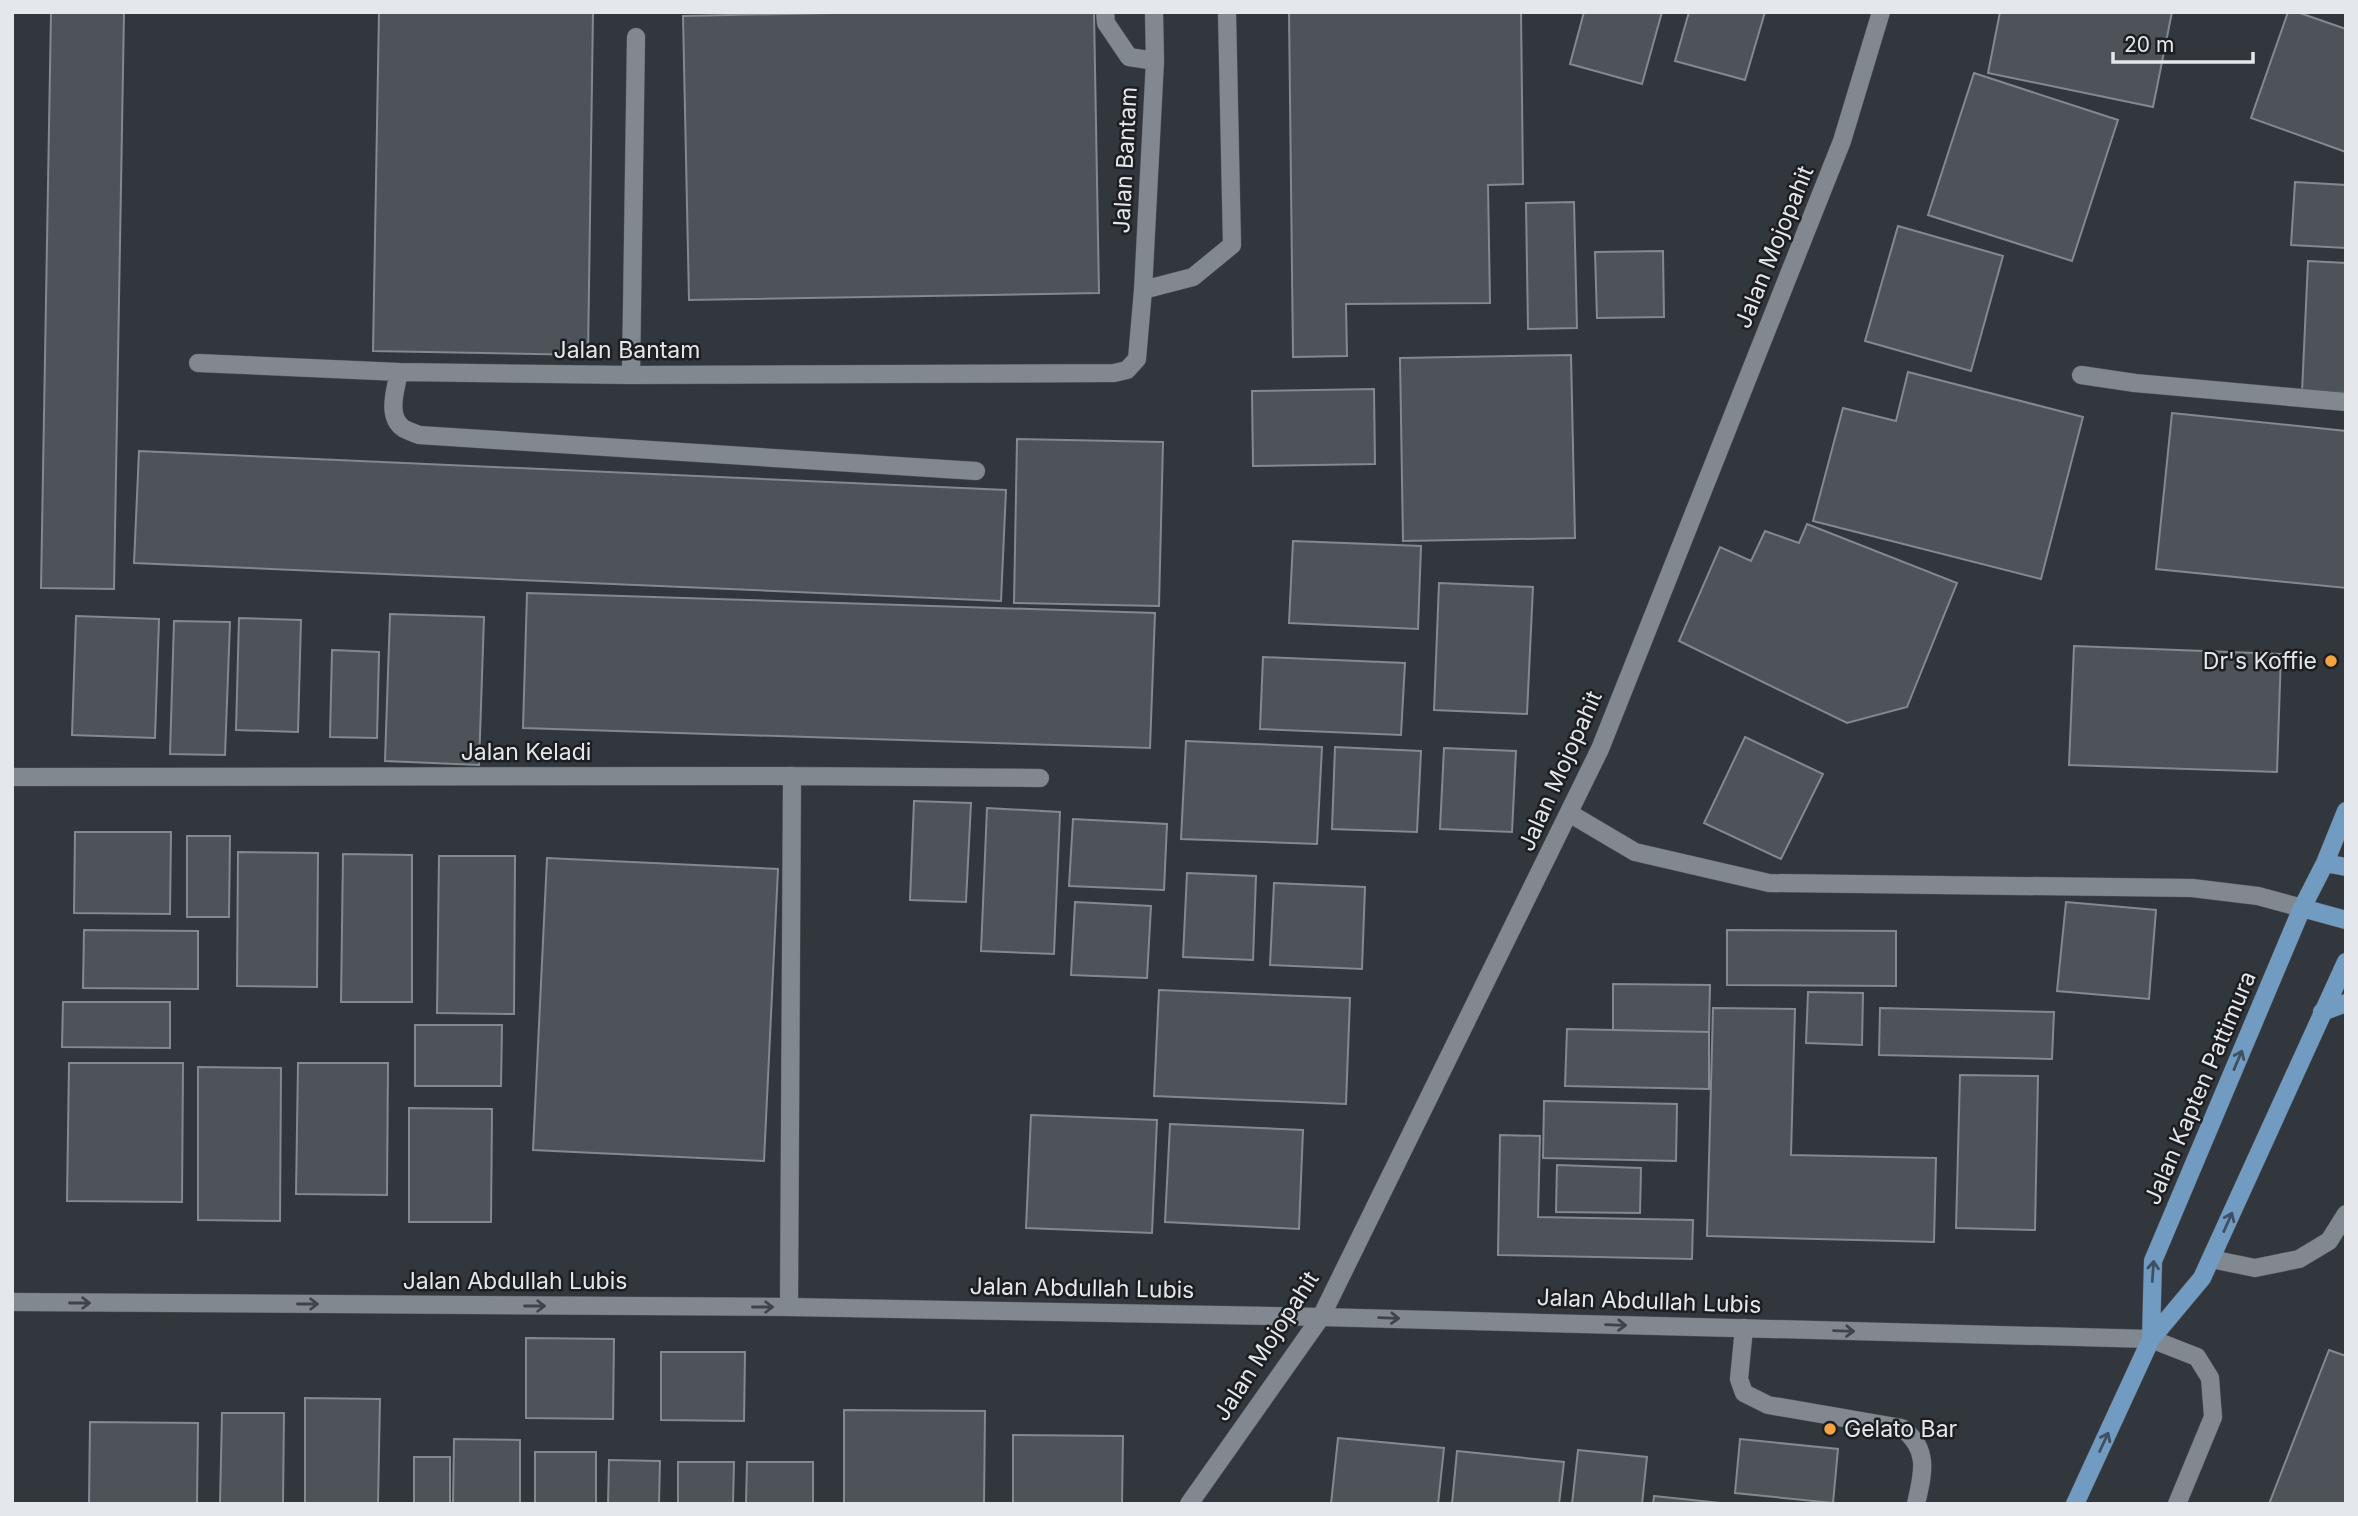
<svg xmlns="http://www.w3.org/2000/svg" width="2358" height="1516" viewBox="0 0 2358 1516" font-family="Inter,sans-serif">
	<style>
		.building { fill: #4d5359; stroke: #82898f; stroke-width: 2 }
		.lines { fill: none; stroke-linecap: round; stroke-linejoin: round }
		.lane-casing { stroke: #4e5358; stroke-width: 19 }
		.street-casing { stroke: #4e5358; stroke-width: 19 }
		.secondary-casing { stroke: #4e5358; stroke-width: 19 }
		.primary-casing { stroke: #4e5358; stroke-width: 19 }
		.lane { stroke: #82888f; stroke-width: 18 }
		.street { stroke: #82888f; stroke-width: 18 }
		.secondary { stroke: #82888f; stroke-width: 18 }
		.primary { stroke: #719bc1; stroke-width: 18 }
		.oneway { stroke: #3e5061 }
		.oneway2 { stroke: #404348 }
		.poi-dot { fill: #f4a443; stroke: #1c1e21; stroke-width: 2.5 }
		.labels { text-anchor: middle; dominant-baseline: central; stroke-width: 5; stroke-linejoin: round; paint-order: stroke }
		.street-label { font-size: 23px; fill: #e4e7eb; stroke: #1c1e21 }
		.poi-label { font-size: 23px; fill: #e4e7eb; stroke: #1c1e21; text-anchor: end }
	</style>
	<rect width="100%" height="100%" fill="#32373d"/>
	<path class="building" d="M 51,12 L 124,12 L 114,589 L 41,588 Z
		M 379,12 L 593,12 L 588,355 L 373,351 Z
		M 881,12 L 1094,12 L 1099,293 L 689,300 L 683,16 Z
		M 1289,12 L 1521,12 L 1523,184 L 1488,185 L 1490,303 L 1346,304 L 1347,356 L 1293,357 Z
		M 1584,12 L 1662,12 L 1642,84 L 1570,64 Z
		M 1689,12 L 1765,12 L 1745,80 L 1675,61 Z
		M 2000,12 L 2172,12 L 2153,107 L 1988,73 Z
		M 2288,12 L 2297,12 L 2346,29 L 2346,152 L 2251,118 Z
		M 1974,73 L 2118,120 L 2072,261 L 1928,215 Z
		M 2295,182 L 2346,185 L 2346,248 L 2291,245 Z
		M 1574,202 L 1577,328 L 1528,329 L 1526,203 Z
		M 1898,226 L 2003,256 L 1971,371 L 1865,341 Z
		M 1663,251 L 1664,317 L 1597,318 L 1595,252 Z
		M 2308,261 L 2346,263 L 2346,393 L 2302,392 Z
		M 1571,355 L 1575,538 L 1403,541 L 1400,358 Z
		M 1908,372 L 2083,417 L 2041,579 L 1813,521 L 1843,408 L 1896,421 Z
		M 1374,389 L 1375,464 L 1253,466 L 1252,391 Z
		M 2172,413 L 2346,431 L 2346,588 L 2156,569 Z
		M 1017,439 L 1163,442 L 1159,606 L 1014,603 Z
		M 139,451 L 1006,490 L 1001,601 L 134,563 Z
		M 1807,524 L 1957,583 L 1907,707 L 1847,723 L 1679,641 L 1720,547 L 1751,561 L 1765,531 L 1799,543 Z
		M 1293,541 L 1421,546 L 1418,629 L 1289,623 Z
		M 1439,583 L 1533,587 L 1527,714 L 1434,710 Z
		M 527,593 L 1155,613 L 1150,748 L 523,728 Z
		M 390,614 L 484,617 L 479,765 L 385,761 Z
		M 76,616 L 159,619 L 155,738 L 72,735 Z
		M 239,618 L 301,620 L 298,732 L 236,730 Z
		M 174,621 L 230,622 L 225,755 L 170,754 Z
		M 2074,646 L 2281,654 L 2277,772 L 2069,765 Z
		M 332,650 L 379,652 L 377,738 L 330,737 Z
		M 1263,657 L 1405,663 L 1401,735 L 1260,729 Z
		M 1745,737 L 1823,774 L 1781,859 L 1704,823 Z
		M 1186,741 L 1322,747 L 1317,844 L 1181,839 Z
		M 1335,747 L 1421,751 L 1417,832 L 1332,829 Z
		M 1444,748 L 1516,751 L 1512,832 L 1440,829 Z
		M 914,801 L 971,803 L 966,902 L 910,900 Z
		M 987,808 L 1060,812 L 1054,954 L 981,951 Z
		M 1073,819 L 1167,824 L 1164,890 L 1069,886 Z
		M 75,832 L 171,832 L 170,914 L 74,913 Z
		M 187,836 L 230,836 L 229,917 L 187,917 Z
		M 238,852 L 318,853 L 317,987 L 237,986 Z
		M 343,854 L 412,855 L 412,1002 L 341,1002 Z
		M 439,856 L 515,856 L 514,1014 L 437,1013 Z
		M 547,858 L 778,869 L 764,1161 L 533,1150 Z
		M 1187,873 L 1256,876 L 1253,960 L 1183,957 Z
		M 1274,883 L 1365,887 L 1362,969 L 1270,965 Z
		M 1075,902 L 1151,906 L 1147,978 L 1071,975 Z
		M 2066,902 L 2156,910 L 2149,999 L 2057,991 Z
		M 84,930 L 198,931 L 198,989 L 83,988 Z
		M 1727,930 L 1896,931 L 1896,986 L 1727,985 Z
		M 1613,984 L 1710,985 L 1709,1032 L 1613,1030 Z
		M 1159,990 L 1350,998 L 1346,1104 L 1154,1096 Z
		M 1808,992 L 1863,993 L 1862,1045 L 1806,1043 Z
		M 63,1002 L 170,1002 L 170,1048 L 62,1047 Z
		M 1713,1008 L 1795,1009 L 1791,1155 L 1936,1158 L 1934,1242 L 1707,1236 Z
		M 1880,1008 L 2054,1012 L 2052,1059 L 1879,1055 Z
		M 415,1025 L 502,1025 L 501,1086 L 415,1086 Z
		M 1567,1029 L 1709,1032 L 1709,1089 L 1565,1086 Z
		M 69,1063 L 183,1063 L 182,1202 L 67,1201 Z
		M 298,1063 L 388,1063 L 387,1195 L 296,1194 Z
		M 198,1067 L 281,1068 L 280,1221 L 198,1220 Z
		M 1960,1075 L 2038,1076 L 2035,1230 L 1956,1228 Z
		M 1544,1101 L 1677,1104 L 1676,1161 L 1543,1158 Z
		M 409,1108 L 492,1109 L 491,1222 L 409,1222 Z
		M 1031,1115 L 1157,1120 L 1152,1233 L 1026,1228 Z
		M 1170,1124 L 1303,1130 L 1299,1229 L 1165,1222 Z
		M 1500,1135 L 1540,1136 L 1538,1217 L 1693,1220 L 1692,1259 L 1498,1255 Z
		M 1557,1165 L 1641,1168 L 1640,1213 L 1556,1212 Z
		M 526,1338 L 614,1339 L 613,1419 L 526,1418 Z
		M 2329,1350 L 2346,1356 L 2346,1504 L 2269,1504 Z
		M 661,1352 L 745,1352 L 744,1421 L 661,1420 Z
		M 305,1398 L 380,1399 L 378,1504 L 305,1504 Z
		M 844,1410 L 985,1411 L 984,1504 L 844,1504 Z
		M 222,1413 L 284,1413 L 283,1504 L 220,1504 Z
		M 90,1422 L 198,1423 L 197,1504 L 89,1504 Z
		M 1013,1435 L 1123,1436 L 1122,1504 L 1013,1504 Z
		M 1338,1438 L 1444,1448 L 1438,1504 L 1331,1504 Z
		M 454,1439 L 520,1440 L 520,1504 L 453,1504 Z
		M 1740,1439 L 1838,1449 L 1833,1503 L 1735,1493 Z
		M 1578,1450 L 1647,1457 L 1642,1504 L 1572,1504 Z
		M 1457,1451 L 1564,1462 L 1559,1504 L 1452,1504 Z
		M 535,1452 L 596,1452 L 596,1504 L 535,1504 Z
		M 414,1457 L 450,1457 L 450,1504 L 414,1504 Z
		M 609,1460 L 660,1461 L 659,1504 L 608,1504 Z
		M 678,1462 L 734,1462 L 733,1504 L 678,1504 Z
		M 747,1462 L 813,1462 L 813,1504 L 746,1504 Z
		M 1654,1496 L 1730,1504 L 1653,1504 Z"/>
	<g class="lines">
		<defs>
			<path id="lane" d="M 1105,12 L 1106,23 L 1129,57 L 1155,61
				M 1143,290 L 1193,277 L 1232,245 L 1227,12
				M 198,363 L 399,372
				M 631,375 L 636,37
				M 2081,375 L 2135,383 L 2346,402
				M 976,471 L 419,435 C 415,433 407,431 403,428 C 386,416 396,388 399,372 L 631,375 L 1114,373 L 1127,370 L 1137,359 L 1143,290 L 1155,61 L 1154,12
				M 1569,813 L 1635,852 L 1769,883 L 2192,888 L 2258,896 L 2302,908
				M 2211,1259 L 2255,1268 L 2299,1259 L 2329,1241 L 2346,1214
				M 1744,1328 L 1739,1379 L 1744,1393 L 1768,1405 L 1902,1428 C 1930,1450 1923,1473 1916,1504
				M 2151,1339 L 2197,1357 L 2210,1378 L 2213,1417 L 2177,1504"/>
			<path id="street" d="M 12,777 L 792,776 L 1040,778
				M 789,1307 L 792,776
				M 1189,1504 L 1321,1317 L 1600,749 L 1842,141 L 1881,12"/>
			<path id="secondary" d="M 12,1302 L 789,1307 L 1321,1317 L 2151,1339"/>
			<path id="primary" d="M 2325,863 L 2346,867
				M 2302,908 L 2346,920
				M 2322,1012 L 2346,1003
				M 2151,1339 L 2153,1261 L 2302,908 L 2325,863 L 2346,811
				M 2075,1504 L 2151,1339 L 2202,1278 L 2346,962"/>
		</defs>
		<use href="#lane" class="lane-casing"/>
		<use href="#street" class="street-casing"/>
		<use href="#secondary" class="secondary-casing"/>
		<use href="#primary" class="primary-casing"/>
		<use href="#lane" class="lane"/>
		<use href="#street" class="street"/>
		<use href="#secondary" class="secondary"/>
		<use href="#primary" class="primary"/>
	</g>
	<defs><path id="oneway-shaft" d="M-6 0H5M1.5-3L5.5 0L1.5 3" fill="none" stroke-width="1.6" stroke-linecap="round" stroke-linejoin="round" transform="scale(1.75)"/></defs>
	<g class="oneway">
		<use href="#oneway-shaft" transform="translate(2238 1060) rotate(-67)"/>
		<use href="#oneway-shaft" transform="translate(2228 1222) rotate(-66)"/>
		<use href="#oneway-shaft" transform="translate(2153 1271) rotate(-86)"/>
		<use href="#oneway-shaft" transform="translate(2104 1442) rotate(-65)"/>
	</g>
	<g class="oneway2">
		<use href="#oneway-shaft" transform="translate(80 1303)"/>
		<use href="#oneway-shaft" transform="translate(308 1304)"/>
		<use href="#oneway-shaft" transform="translate(535 1306)"/>
		<use href="#oneway-shaft" transform="translate(763 1307)"/>
		<use href="#oneway-shaft" transform="translate(1389 1318) rotate(2)"/>
		<use href="#oneway-shaft" transform="translate(1616 1325) rotate(2)"/>
		<use href="#oneway-shaft" transform="translate(1844 1331) rotate(2)"/>
	</g>
	<g class="poi-dot">
		<circle cx="2331" cy="661" r="7"/>
		<circle cx="1830" cy="1429" r="7"/>
	</g>
	<g class="labels">
		<g class="street-label">
			<text transform="translate(1125 160) rotate(-87)">Jalan Bantam</text>
			<text transform="translate(1774 247) rotate(-68)">Jalan Mojopahit</text>
			<text x="627" y="350">Jalan Bantam</text>
			<text x="526" y="752">Jalan Keladi</text>
			<text transform="translate(1560 771) rotate(-66)">Jalan Mojopahit</text>
			<text transform="translate(2200 1088) rotate(-67)">Jalan Kapten Pattimura</text>
			<text x="515" y="1281">Jalan Abdullah Lubis</text>
			<text transform="translate(1082 1288) rotate(1)">Jalan Abdullah Lubis</text>
			<text transform="translate(1649 1301) rotate(2)">Jalan Abdullah Lubis</text>
			<text transform="translate(1266 1346) rotate(-57)">Jalan Mojopahit</text>
		</g>
		<g class="poi-label">
			<text x="2317" y="661">Dr's Koffie</text>
			<text x="1844" y="1429" text-anchor="start">Gelato Bar</text>
		</g>
	</g>
	<rect width="2358" height="1516" fill="none" stroke="#e4e7eb" stroke-width="28"/>
	<path d="M2113 52v10h140v-10" fill="none" stroke="#e4e7eb" stroke-width="3.5"/>
	<text x="2124" y="52" font-size="21" fill="#e4e7eb" stroke="#1c1e21" stroke-width="5" paint-order="stroke">20 m</text>
</svg>
